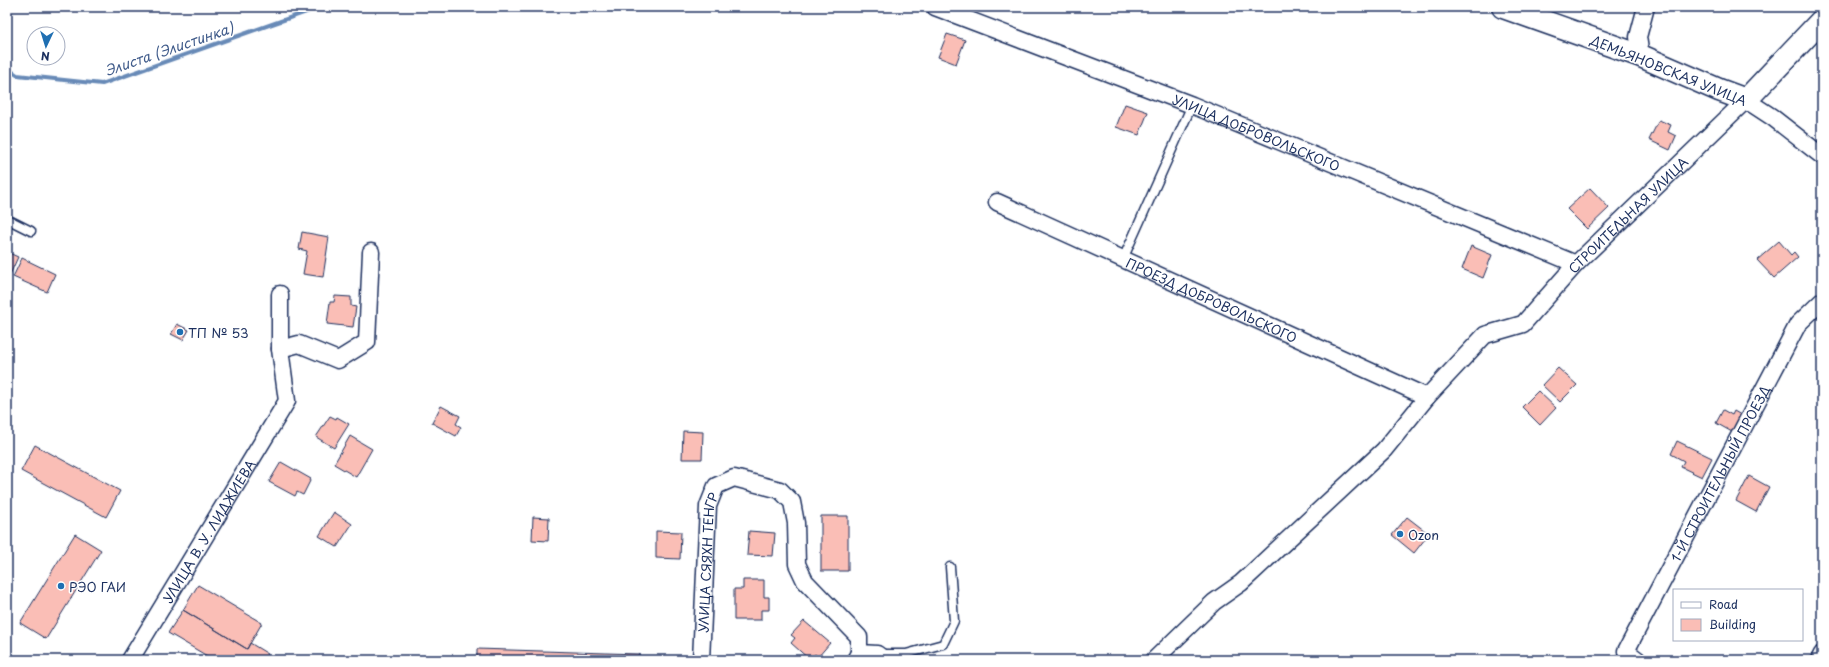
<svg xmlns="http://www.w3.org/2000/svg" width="1829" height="667" viewBox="0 0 1829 667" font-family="'Playpen Sans',sans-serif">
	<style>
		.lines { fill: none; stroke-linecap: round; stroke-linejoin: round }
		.stream { stroke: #678ab7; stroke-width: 4 }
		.building { fill: #fabeb6; stroke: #1b2f5e }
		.lane-casing { stroke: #1b2f5e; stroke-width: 11 }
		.street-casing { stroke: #1b2f5e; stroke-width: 19 }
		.secondary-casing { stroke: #1b2f5e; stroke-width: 25 }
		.lane { stroke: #fff; stroke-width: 8 }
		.street { stroke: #fff; stroke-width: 16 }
		.secondary { stroke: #fff; stroke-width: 22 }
		.poi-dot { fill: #1f6fb2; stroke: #fff; stroke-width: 1.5 }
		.labels { text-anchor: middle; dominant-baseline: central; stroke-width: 3; stroke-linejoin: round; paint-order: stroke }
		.street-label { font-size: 13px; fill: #1b2f5e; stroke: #fff }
		.poi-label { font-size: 13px; fill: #1b2f5e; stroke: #fff; text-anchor: start }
		.water-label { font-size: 14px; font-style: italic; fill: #415c8b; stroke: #fff }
	</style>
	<rect width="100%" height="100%" fill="#fff"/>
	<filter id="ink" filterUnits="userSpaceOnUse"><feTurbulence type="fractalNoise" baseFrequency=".025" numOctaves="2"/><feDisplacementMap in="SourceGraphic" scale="8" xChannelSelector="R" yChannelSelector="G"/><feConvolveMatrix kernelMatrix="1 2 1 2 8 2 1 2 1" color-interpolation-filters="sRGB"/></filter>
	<g filter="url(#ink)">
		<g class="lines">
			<path class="stream" d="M 7,68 L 17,75 L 102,84 L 312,10"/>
		</g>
		<path class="building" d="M 947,34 L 965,40 L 956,64 L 938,57 Z
			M 1125,104 L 1148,112 L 1139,135 L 1116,127 Z
			M 1659,120 L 1671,125 L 1668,132 L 1676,136 L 1670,150 L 1649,140 Z
			M 1590,188 L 1609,208 L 1587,229 L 1567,209 Z
			M 302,232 L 329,237 L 323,277 L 303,274 L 307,251 L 299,249 Z
			M 1779,241 L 1791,255 L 1794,252 L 1798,257 L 1774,278 L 1757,260 Z
			M 1471,246 L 1492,255 L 1483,278 L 1462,269 Z
			M 7,252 L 18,257 L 7,281 Z
			M 22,258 L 55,274 L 47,292 L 13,277 Z
			M 335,296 L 351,297 L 351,306 L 356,307 L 353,327 L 327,324 L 330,302 L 334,302 Z
			M 177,324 L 189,330 L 183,340 L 171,334 Z
			M 1558,368 L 1577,385 L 1560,402 L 1542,385 Z
			M 1538,391 L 1556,408 L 1540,425 L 1522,407 Z
			M 441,406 L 460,416 L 456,424 L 461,427 L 456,436 L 432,423 Z
			M 1723,410 L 1732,415 L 1734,411 L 1741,415 L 1732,432 L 1716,423 Z
			M 330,416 L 336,419 L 337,417 L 349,424 L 334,448 L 316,437 Z
			M 683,431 L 703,432 L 702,459 L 682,459 Z
			M 350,436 L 372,449 L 356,477 L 334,464 Z
			M 1677,441 L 1712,458 L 1702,477 L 1681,467 L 1684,461 L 1671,454 Z
			M 35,445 L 120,491 L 106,517 L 21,471 Z
			M 281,462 L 311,479 L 303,495 L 297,492 L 295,496 L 269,482 Z
			M 1749,476 L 1769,487 L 1756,512 L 1736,501 Z
			M 334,512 L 352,524 L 337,547 L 319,536 Z
			M 821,516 L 848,516 L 848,571 L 821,571 Z
			M 533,517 L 549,518 L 548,541 L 532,540 Z
			M 1407,517 L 1429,534 L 1414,553 L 1392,535 Z
			M 656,531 L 681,532 L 680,559 L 656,558 Z
			M 749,531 L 775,533 L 773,556 L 747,555 Z
			M 75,534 L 101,550 L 46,639 L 20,623 Z
			M 743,580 L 764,580 L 764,597 L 769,597 L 769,610 L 761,610 L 761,620 L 734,620 L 734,589 L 743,589 Z
			M 198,585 L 262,623 L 247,649 L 183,610 Z
			M 183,610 L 247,649 L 250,643 L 268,654 L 265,660 L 214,660 L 168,633 Z
			M 804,621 L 830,643 L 818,657 L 815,654 L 810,660 L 791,643 L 795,638 L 791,635 Z
			M 477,649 L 639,654 L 639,660 L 477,660 Z"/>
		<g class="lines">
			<defs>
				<path id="lane" d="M 7,219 L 31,231
					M 1123,259 L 1192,105
					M 881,654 L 906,654 L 943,644 L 954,621 L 950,567"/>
				<g id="street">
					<path id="s1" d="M 935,7 L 1192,105 L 1576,264"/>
					<path d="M 1641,56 L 1638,37 L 1646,7"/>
					<path id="s2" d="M 997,202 L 1427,397"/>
					<path d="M 280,349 L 299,344 L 338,360 L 367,342 L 371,252"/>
					<path id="s3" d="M 130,660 L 287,401 L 280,349 L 280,294"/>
					<path id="s4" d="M 701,660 L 708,506 L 716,486 L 734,478 L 780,490 L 792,502 L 796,523 L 797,564 L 805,581 L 859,637 L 859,653"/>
					<path d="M 855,660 L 859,653 L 877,654 L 885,660"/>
					<path id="s5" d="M 1154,660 L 1214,602 L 1241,583 L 1384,450 L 1427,397 L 1485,335 L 1523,324 L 1576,264 L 1746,100 L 1772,117 L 1822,156"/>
					<path id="s6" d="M 1638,660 L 1626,651 L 1798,324 L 1822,301"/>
					<path d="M 1819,660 L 1822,654"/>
				</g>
				<path id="secondary" d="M 1503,7 L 1641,56 L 1719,90 L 1746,100 L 1822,20"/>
			</defs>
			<use href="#lane" class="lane-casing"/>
			<use href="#street" class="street-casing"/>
			<use href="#secondary" class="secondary-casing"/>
			<use href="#lane" class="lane"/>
			<use href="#street" class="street"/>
			<use href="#secondary" class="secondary"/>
		</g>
	</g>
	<g class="poi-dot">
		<circle cx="180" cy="332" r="4"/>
		<circle cx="1400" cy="534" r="4"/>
		<circle cx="61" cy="586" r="4"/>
	</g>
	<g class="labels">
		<g class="street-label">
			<text transform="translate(1669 70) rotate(22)">ДЕМЬЯНОВСКАЯ УЛИЦА</text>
			<text stroke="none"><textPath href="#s1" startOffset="345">УЛИЦА ДОБРОВОЛЬСКОГО</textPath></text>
			<text stroke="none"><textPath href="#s5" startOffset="656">СТРОИТЕЛЬНАЯ УЛИЦА</textPath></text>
			<text stroke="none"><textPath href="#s2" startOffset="236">ПРОЕЗД ДОБРОВОЛЬСКОГО</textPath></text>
			<text stroke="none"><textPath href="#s6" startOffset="216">1-Й СТРОИТЕЛЬНЫЙ ПРОЕЗД</textPath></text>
			<text stroke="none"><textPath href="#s3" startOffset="151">УЛИЦА В. У. ЛИДЖИЕВА</textPath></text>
			<text stroke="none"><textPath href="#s4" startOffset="98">УЛИЦА СЯЯХН ТЕНГР</textPath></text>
		</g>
		<g class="poi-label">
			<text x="188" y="332">ТП № 53</text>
			<text x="1408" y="534">Ozon</text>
			<text x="69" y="586">РЭО ГАИ</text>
		</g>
		<g class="water-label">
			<text transform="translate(169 49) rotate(-19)">Элиста (Элистинка)</text>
		</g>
	</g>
	<rect width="1829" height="667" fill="none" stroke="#fff" stroke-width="24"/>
	<rect x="12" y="12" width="1805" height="643" fill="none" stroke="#1b2f5e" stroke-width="1.5" filter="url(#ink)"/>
	<rect x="1673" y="589" width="130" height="52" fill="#ffffff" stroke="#a4acbf"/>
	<rect x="1681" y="602" width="20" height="6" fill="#ffffff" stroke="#a4acbf"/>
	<text x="1709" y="609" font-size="12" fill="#1b2f5e">Road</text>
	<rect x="1681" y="619" width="20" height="12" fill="#fabeb6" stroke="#a4acbf"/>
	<text x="1709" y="629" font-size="12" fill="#1b2f5e">Building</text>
	<g transform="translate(46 46) rotate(184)"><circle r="19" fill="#ffffff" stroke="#a4acbf"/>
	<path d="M0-3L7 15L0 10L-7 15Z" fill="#1f6fb2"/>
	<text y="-6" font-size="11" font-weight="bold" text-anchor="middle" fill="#1b2f5e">N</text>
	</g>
</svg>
